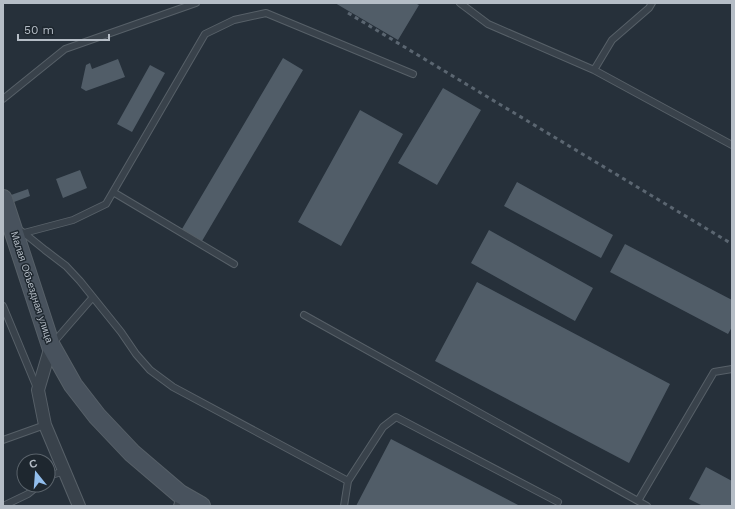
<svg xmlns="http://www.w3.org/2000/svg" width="735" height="509" viewBox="0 0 735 509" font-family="'Work Sans',sans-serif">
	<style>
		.building { fill: #515d68 }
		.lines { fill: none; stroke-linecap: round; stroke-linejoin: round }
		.lane-casing { stroke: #576068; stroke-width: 8 }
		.street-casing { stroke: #576068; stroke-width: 14 }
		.secondary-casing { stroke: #576068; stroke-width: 20 }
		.lane { stroke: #39424b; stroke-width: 6 }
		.street { stroke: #39424b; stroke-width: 12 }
		.secondary { stroke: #48525d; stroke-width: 18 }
		.rail { stroke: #5b6671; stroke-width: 3; stroke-dasharray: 4 4; stroke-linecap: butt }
		.labels { text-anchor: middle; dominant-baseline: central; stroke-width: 3; stroke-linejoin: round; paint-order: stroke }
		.street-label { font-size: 10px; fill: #b5bdc6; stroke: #1e272f }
	</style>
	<rect width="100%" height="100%" fill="#26303a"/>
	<path class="building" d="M 335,3 L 415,3 L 419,5 L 398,40 Z
		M 283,58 L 303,70 L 202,241 L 182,229 Z
		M 118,59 L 125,77 L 86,91 L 81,88 L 86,65 L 90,63 L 92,69 Z
		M 150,65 L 165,73 L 132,132 L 117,124 Z
		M 443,88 L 481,110 L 437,185 L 398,163 Z
		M 360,110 L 403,134 L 341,246 L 298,222 Z
		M 80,170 L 87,188 L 63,198 L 56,179 Z
		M 517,182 L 613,235 L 601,258 L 504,206 Z
		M 28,189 L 30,196 L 14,202 L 11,195 Z
		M 489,230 L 593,288 L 575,321 L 471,263 Z
		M 625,244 L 732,300 L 732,327 L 728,334 L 610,272 Z
		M 477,282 L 670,384 L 629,463 L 435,361 Z
		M 391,439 L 520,506 L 356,506 Z
		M 706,467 L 732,481 L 732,506 L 703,506 L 689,499 Z"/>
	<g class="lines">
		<defs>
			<path id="lane" d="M 460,3 L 488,24 L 594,70 L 732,145
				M 594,70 L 612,40 L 649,8 L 652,3
				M 3,99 L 65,49 L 196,3
				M 113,192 L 234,264
				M 16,228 L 24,233 L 73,220 L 106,204 L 205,34 L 234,20 L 266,13 L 413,74
				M 24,233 L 45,250 L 66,266 L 80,281 L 121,332 L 136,354 L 150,370 L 173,387 L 348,481
				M 3,306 L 37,388
				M 304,315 L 647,506
				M 53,343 L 93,297
				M 3,440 L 45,425
				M 48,476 L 65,471
				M 638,501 L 714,372 L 732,369
				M 3,506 L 28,494 L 39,485
				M 177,506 L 180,496
				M 344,506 L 348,481 L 383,427 L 396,417 L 558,502"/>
			<path id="street" d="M 51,346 L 38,390 L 45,425 L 79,506"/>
			<path id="secondary" d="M 3,199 L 51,346 L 73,385 L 97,416 L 132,453 L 180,494 L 201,506"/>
		</defs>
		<use href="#lane" class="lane-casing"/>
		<use href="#street" class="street-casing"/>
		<use href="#secondary" class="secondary-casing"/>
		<use href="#lane" class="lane"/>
		<use href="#street" class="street"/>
		<use href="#secondary" class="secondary"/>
		<path class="rail" d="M 348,13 L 732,244"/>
	</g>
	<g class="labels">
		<g class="street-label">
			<text transform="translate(32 287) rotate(72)">Малая Объездная улица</text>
		</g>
	</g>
	<rect width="735" height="509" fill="none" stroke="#b5bdc6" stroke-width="8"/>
	<g transform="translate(36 473) rotate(343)"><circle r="19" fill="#1e272f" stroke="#5a636b"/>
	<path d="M0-3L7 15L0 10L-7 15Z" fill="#92beed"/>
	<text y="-6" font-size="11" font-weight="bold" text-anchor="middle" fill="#b5bdc6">С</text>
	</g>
	<path d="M18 34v6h91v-6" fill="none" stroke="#b5bdc6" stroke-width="2"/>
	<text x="24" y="34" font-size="12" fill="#b5bdc6" stroke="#1e272f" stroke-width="3" paint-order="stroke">50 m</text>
</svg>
